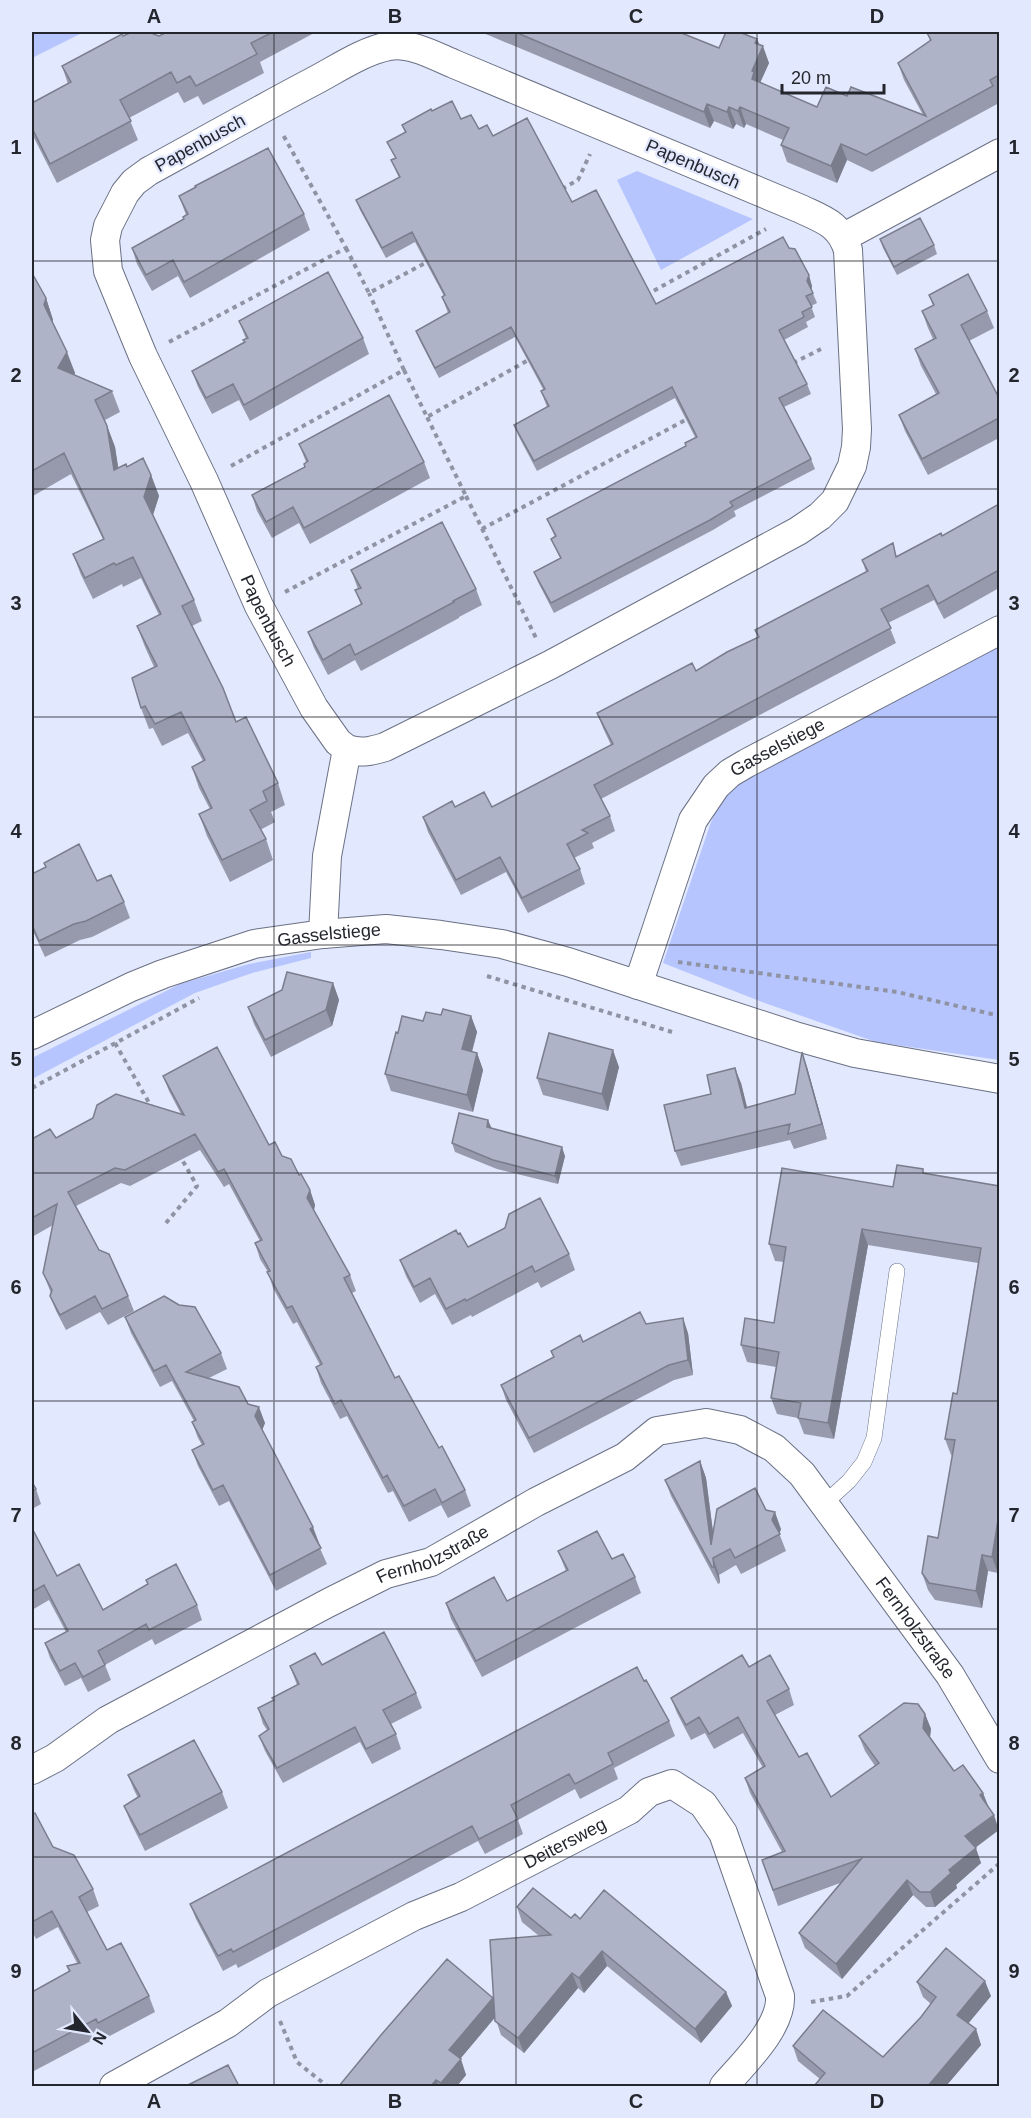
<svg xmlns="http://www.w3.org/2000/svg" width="1031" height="2118" viewBox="0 0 1031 2118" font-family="Arial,sans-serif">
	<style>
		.green { fill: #b6c5fe }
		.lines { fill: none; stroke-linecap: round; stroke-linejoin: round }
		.lane-casing { stroke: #6b7184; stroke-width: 16 }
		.street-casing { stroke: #6b7184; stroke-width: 30 }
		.path { stroke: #8f93a3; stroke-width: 4; stroke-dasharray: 4.5 4.5; stroke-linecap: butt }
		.lane { stroke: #fff; stroke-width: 15 }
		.street { stroke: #fff; stroke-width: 28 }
		.wall { fill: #969aac }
		.shaded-wall { fill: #7a7d8c }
		.building { fill: #aeb3c8; stroke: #7a7d8c; stroke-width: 1.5 }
		.grid { fill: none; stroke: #24262e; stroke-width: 1.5; stroke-opacity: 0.55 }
		.labels { text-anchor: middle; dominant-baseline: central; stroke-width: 4.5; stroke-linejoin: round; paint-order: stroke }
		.street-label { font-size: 18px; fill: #24262e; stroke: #e2e8fe }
		.neatline { fill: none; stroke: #24262e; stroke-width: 2 }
		.grid-label { font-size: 20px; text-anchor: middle; font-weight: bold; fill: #24262e }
	</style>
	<rect width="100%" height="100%" fill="#e2e8fe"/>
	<path class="green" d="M 32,32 L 84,32 L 32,58 Z
		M 637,171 L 753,219 L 661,270 L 617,180 Z
		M 999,645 L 999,1060 L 876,1042 L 762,1002 L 663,963 L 710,825 C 719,803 727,793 747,778 Z
		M 311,952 L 311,958 L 252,973 L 195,993 L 32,1079 L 32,1058 L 180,984 L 249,964 Z"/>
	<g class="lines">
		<defs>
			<path id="lane" d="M 824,1504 L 849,1481 L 864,1462 L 874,1438 L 897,1271"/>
			<g id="street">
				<path d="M 844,237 L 1000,153"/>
				<path id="s1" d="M 323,934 L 327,856 L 347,749 C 361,754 372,751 385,747 L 550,665 L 798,531 L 820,516 L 835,501 L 852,466 L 856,447 L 857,429 L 848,250 C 840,224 824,220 801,209 L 454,64 C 435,56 410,42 389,46 C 363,51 337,69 314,81 C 259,110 204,141 149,171 L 134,182 L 125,193 L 108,226 L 105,240 L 108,271 L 143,356 L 204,481 L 259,606 L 314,708 L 338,742 L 347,749"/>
				<path id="s2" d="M 638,985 L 693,820 L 716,786 L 730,773 L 747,763 L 1000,630"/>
				<path id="s3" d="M 32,1035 L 131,987 L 163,974 L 254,944 L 323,934 L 386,929 L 441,935 L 502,944 L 568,962 L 798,1037 L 855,1053 L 1000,1079"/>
				<path id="s4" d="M 32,1770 L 55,1758 L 108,1720 L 328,1603 L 386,1574 L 431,1562 L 536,1502 L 625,1457 L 657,1431 L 706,1423 L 740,1430 L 774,1448 L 802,1474 L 950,1675 L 1000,1759"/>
				<path id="s5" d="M 114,2086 L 228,2023 L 268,1993 L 414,1916 L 461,1897 L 629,1810 L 649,1792 L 672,1784 L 703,1804 L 723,1833 L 780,1996 C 782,2027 744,2063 724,2086"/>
			</g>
		</defs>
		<use href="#lane" class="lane-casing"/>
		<use href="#street" class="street-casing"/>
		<path class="path" d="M 562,189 L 578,180 L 590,154
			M 346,248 L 369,293 L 429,261
			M 646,295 L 766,229
			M 169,342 L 346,248 L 282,133
			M 793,363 L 821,349
			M 404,370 L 427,417 L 532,358
			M 231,466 L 404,370 L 369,293
			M 466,496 L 536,638
			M 482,529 L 691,417
			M 285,592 L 466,496 L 427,417
			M 678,962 L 897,992 L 1000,1016
			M 487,976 L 672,1032
			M 115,1043 L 152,1108
			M 32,1088 L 199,998
			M 166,1223 L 197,1186 L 180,1156
			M 811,2002 L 847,1996 L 1000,1863
			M 280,2021 L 297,2062 L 327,2086"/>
		<use href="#lane" class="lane"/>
		<use href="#street" class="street"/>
	</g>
	<path class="wall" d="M 167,32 L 316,32 L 260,62 L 264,73 L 203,105 L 198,96 L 184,103 L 178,92 L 129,118 L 138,140 L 57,183 L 32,134 L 32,103 L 68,84 L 62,66 L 123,36 L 159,36 Z
		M 481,32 L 679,32 L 719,48 L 757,39 L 769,63 L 760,83 L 817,107 L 847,96 L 923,115 L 904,80 L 898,63 L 930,41 L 927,33 L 999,32 L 999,95 L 997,96 L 999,103 L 872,172 L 847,160 L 837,183 L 787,162 L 781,145 L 783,140 L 746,124 L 744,128 L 736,124 L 733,129 L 714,121 L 710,128 Z
		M 432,111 L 461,119 L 479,129 L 493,136 L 572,202 L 656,304 L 789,248 L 812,286 L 811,289 L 817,303 L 811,306 L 815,317 L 806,322 L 808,327 L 784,340 L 807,384 L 811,394 L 784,407 L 811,459 L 815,469 L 734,511 L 736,516 L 713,530 L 554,613 L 538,582 L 534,572 L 560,558 L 551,539 L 555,537 L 547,519 L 686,446 L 695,437 L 675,398 L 537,471 L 518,435 L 514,425 L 547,407 L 541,391 L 543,389 L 515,337 L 439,378 L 420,341 L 416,331 L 448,313 L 442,297 L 444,296 L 415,242 L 386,258 L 360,210 L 356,200 L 399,178 L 391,160 L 395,158 L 387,142 L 405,133 L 402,125 Z
		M 179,196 L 304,214 L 310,230 L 190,298 L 178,276 L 152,291 L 137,264 L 132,248 L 183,219 L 186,215 Z
		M 880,239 L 934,245 L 937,254 L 897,275 L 883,248 Z
		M 32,273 L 46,298 L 53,320 L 52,322 L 75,373 L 74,375 L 112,391 L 120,412 L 105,420 L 115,447 L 118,468 L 127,467 L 151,475 L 159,496 L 153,515 L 194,600 L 202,621 L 192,626 L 236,722 L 278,783 L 285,805 L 271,812 L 275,822 L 260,830 L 266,839 L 273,860 L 230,882 L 207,836 L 199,814 L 210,809 L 199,788 L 192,767 L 203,761 L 188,733 L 162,746 L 153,728 L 149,729 L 141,708 L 154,667 L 145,647 L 137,626 L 159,615 L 141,578 L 123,587 L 122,584 L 93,599 L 81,575 L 73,554 L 103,539 L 71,474 L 33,496 L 32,493 Z
		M 929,295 L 987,311 L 994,328 L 969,341 L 999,398 L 999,438 L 928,475 L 905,431 L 899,415 L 936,394 L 921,366 L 915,349 L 933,339 L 928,328 L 922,311 L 933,306 Z
		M 239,321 L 363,338 L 369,354 L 250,421 L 239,400 L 212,414 L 198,387 L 192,371 L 244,342 L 246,339 Z
		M 299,444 L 424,462 L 430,478 L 310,544 L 299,523 L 272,538 L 257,511 L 252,495 L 305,467 L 304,464 L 306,462 Z
		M 999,504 L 999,588 L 944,619 L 934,600 L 888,623 L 896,643 L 601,799 L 610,816 L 615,831 L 592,843 L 594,848 L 574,858 L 580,869 L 585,884 L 528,913 L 506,872 L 461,895 L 428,832 L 423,817 L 455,807 L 492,807 L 611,745 L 603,728 L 597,713 L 696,671 L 758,637 L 755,630 L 866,572 L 862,560 L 897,556 L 942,536 Z
		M 351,570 L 476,589 L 482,605 L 459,617 L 459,618 L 361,671 L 355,660 L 328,675 L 314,648 L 308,632 L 361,605 L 355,590 L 358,589 Z
		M 32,874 L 97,881 L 124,902 L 130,918 L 92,937 L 80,940 L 45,957 L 32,929 Z
		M 333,983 L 339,1000 L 332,1026 L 271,1057 L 254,1024 L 248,1007 Z
		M 441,1015 L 471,1016 L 477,1032 L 472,1052 L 477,1053 L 483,1070 L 473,1112 L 391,1091 L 385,1074 L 398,1033 L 423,1021 Z
		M 619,1067 L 608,1111 L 543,1095 L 537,1078 Z
		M 807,1067 L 827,1139 L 794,1149 L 790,1140 L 681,1166 L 675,1151 L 711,1094 L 741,1083 L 747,1108 L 795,1094 Z
		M 163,1076 L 269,1145 L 282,1156 L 299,1175 L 310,1190 L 315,1205 L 314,1210 L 350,1275 L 356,1291 L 352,1293 L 395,1378 L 465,1490 L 471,1506 L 448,1518 L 441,1505 L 409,1522 L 393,1491 L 388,1493 L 347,1416 L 340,1419 L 321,1383 L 316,1367 L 320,1365 L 297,1322 L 293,1324 L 273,1288 L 268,1272 L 260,1259 L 255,1243 L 260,1241 L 229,1184 L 224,1187 L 200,1150 L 130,1186 L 121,1183 L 76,1206 L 99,1250 L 128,1296 L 134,1311 L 108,1325 L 100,1312 L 66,1330 L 56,1311 L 50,1296 L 51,1293 L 43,1273 L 53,1225 L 32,1237 L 32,1139 L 56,1138 L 181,1114 L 169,1091 Z
		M 452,1143 L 565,1156 L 558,1184 L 497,1169 L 455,1152 Z
		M 925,1174 L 999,1186 L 998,1573 L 988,1571 L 982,1608 L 935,1600 L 928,1590 L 922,1573 L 938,1538 L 953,1456 L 951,1455 L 945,1439 L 957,1394 L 978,1263 L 868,1245 L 834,1439 L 804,1434 L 798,1418 L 777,1414 L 771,1398 L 776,1367 L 747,1362 L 741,1345 L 774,1323 L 784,1262 L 775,1261 L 769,1244 L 893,1187 Z
		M 458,1234 L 468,1247 L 569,1254 L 575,1270 L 541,1288 L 538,1282 L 472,1317 L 471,1315 L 452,1325 L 435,1294 L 420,1303 L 406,1276 L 400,1260 Z
		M 125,1317 L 221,1353 L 227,1369 L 209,1378 L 248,1404 L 265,1423 L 262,1430 L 319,1543 L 318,1544 L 327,1564 L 276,1591 L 229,1501 L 219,1506 L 198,1466 L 192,1450 L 202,1445 L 198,1438 L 192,1422 L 194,1421 L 172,1381 L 160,1387 L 131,1333 Z
		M 646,1324 L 688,1333 L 693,1375 L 674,1380 L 534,1453 L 506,1400 L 501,1385 L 553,1357 L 551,1351 Z
		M 700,1461 L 706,1478 L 713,1531 L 766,1510 L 781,1529 L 779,1533 L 786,1551 L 741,1574 L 736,1565 L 719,1575 L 720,1583 L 718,1584 L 671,1496 L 665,1480 Z
		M 32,1482 L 36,1489 L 41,1504 L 32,1509 Z
		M 32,1528 L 57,1576 L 103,1610 L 197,1605 L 202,1620 L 155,1645 L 152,1639 L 105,1665 L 111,1680 L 88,1692 L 81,1678 L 65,1686 L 50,1658 L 45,1643 L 66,1632 L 49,1600 L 32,1610 Z
		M 558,1551 L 612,1559 L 635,1577 L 641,1593 L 482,1677 L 451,1619 L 446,1603 L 507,1601 L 566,1571 Z
		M 322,1665 L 416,1693 L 422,1708 L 391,1724 L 396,1734 L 401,1749 L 372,1764 L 360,1742 L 283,1783 L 265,1751 L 259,1736 L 267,1730 L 263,1724 L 258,1708 L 273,1701 L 297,1685 L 290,1666 Z
		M 749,1667 L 789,1689 L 794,1705 L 775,1715 L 799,1757 L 831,1797 L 875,1766 L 865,1751 L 859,1736 L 925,1714 L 931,1729 L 930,1737 L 954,1771 L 983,1793 L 988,1807 L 975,1848 L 981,1863 L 956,1885 L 957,1888 L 935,1907 L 926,1907 L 913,1895 L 842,1979 L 805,1948 L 799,1933 L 840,1883 L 778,1906 L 762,1860 L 782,1852 L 750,1793 L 745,1778 L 763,1768 L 743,1733 L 714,1749 L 705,1733 L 691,1740 L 677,1713 L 671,1698 Z
		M 644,1681 L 669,1721 L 675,1736 L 614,1768 L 618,1779 L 580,1799 L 575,1789 L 518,1820 L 523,1834 L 485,1854 L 478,1841 L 238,1968 L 236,1964 L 223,1971 L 196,1919 L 190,1904 Z
		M 128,1775 L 222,1792 L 228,1808 L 145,1851 L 130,1821 L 124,1806 L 138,1798 L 134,1790 Z
		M 32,1815 L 53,1847 L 93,1889 L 99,1906 L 87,1912 L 107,1950 L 149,1996 L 155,2012 L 104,2039 L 102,2035 L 32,2072 L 32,1992 L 69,1972 L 67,1966 L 77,1963 L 58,1927 L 36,1939 L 32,1931 Z
		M 517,1907 L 571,1918 L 580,1919 L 726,1992 L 732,2006 L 701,2043 L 607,1966 L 584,1993 L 578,1988 L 524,2053 L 501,2035 L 495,2017 L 460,2059 L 466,2075 L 457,2086 L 339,2086 L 494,2002 L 539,1936 L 522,1922 Z
		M 917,1982 L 991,1996 L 968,2023 L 976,2029 L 981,2045 L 946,2086 L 814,2086 L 820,2079 L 798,2061 L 793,2046 L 883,2057 L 921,2017 L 931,2004 L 923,1997 Z"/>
	<path class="shaded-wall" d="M 757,39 L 761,51 L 763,46 L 769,63 L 759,85 L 752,79 L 755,43 Z
		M 707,104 L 714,121 L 710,128 L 704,112 Z
		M 729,107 L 736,124 L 733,129 L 727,112 Z
		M 740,107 L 746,124 L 744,128 L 738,111 Z
		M 841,144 L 847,160 L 837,183 L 831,166 Z
		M 809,275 L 812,286 L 811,291 L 807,281 Z
		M 46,298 L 53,320 L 51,326 L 44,305 Z
		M 67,352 L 75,373 L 65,389 L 58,368 Z
		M 107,426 L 115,447 L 122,491 L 114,470 Z
		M 151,475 L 159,496 L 152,518 L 144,497 Z
		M 333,983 L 339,1000 L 332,1026 L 326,1010 Z
		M 471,1016 L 477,1032 L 468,1066 L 462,1049 Z
		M 613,1050 L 619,1067 L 608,1111 L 602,1094 Z
		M 802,1052 L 807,1067 L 827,1139 L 822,1124 Z
		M 477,1053 L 483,1070 L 473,1112 L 467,1095 Z
		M 735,1068 L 741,1083 L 751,1123 L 745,1108 Z
		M 488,1120 L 492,1129 L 487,1127 Z
		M 562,1147 L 565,1156 L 558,1184 L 555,1176 Z
		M 310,1190 L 315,1205 L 313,1214 L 307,1198 Z
		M 862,1229 L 868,1245 L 834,1439 L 828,1423 Z
		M 683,1318 L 688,1333 L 693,1375 L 688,1360 Z
		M 259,1407 L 265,1423 L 261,1433 L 255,1416 Z
		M 700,1461 L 706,1478 L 716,1556 L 711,1545 Z
		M 775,1512 L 781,1529 L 779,1535 L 772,1520 Z
		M 999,1514 L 999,1566 L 998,1573 L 992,1557 Z
		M 313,1527 L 319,1543 L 316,1545 L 310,1529 Z
		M 982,1555 L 988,1571 L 982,1608 L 976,1591 Z
		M 713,1558 L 719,1575 L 720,1583 L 714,1567 Z
		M 925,1714 L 931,1729 L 929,1744 L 923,1728 Z
		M 983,1793 L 989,1808 L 980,1795 Z
		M 994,1815 L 999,1830 L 971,1851 L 965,1836 Z
		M 976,1848 L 981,1863 L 956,1885 L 957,1888 L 935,1907 L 930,1892 L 949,1870 Z
		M 907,1880 L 913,1895 L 842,1979 L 836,1964 Z
		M 602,1951 L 607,1966 L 584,1993 L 579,1978 Z
		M 572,1973 L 578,1988 L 524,2053 L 518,2038 Z
		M 985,1981 L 991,1996 L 963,2030 L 957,2015 Z
		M 726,1992 L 732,2006 L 701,2043 L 695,2029 Z
		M 493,1998 L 498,2014 L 455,2065 L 449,2050 Z
		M 976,2029 L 981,2045 L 946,2086 L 928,2086 Z
		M 461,2059 L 466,2075 L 457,2086 L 442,2086 L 441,2083 Z
		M 436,2080 L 439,2086 L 431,2086 Z"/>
	<path class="building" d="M 132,32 L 148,32 L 159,36 L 167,32 L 273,32 L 251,43 L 257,54 L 196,86 L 190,76 L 177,83 L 171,72 L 120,100 L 131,121 L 50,164 L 32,128 L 32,103 L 71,82 L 62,66 L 122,34 L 123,36 Z
		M 515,32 L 679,32 L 719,48 L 726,32 L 739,32 L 757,39 L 755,43 L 763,46 L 752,71 L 754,72 L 752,79 L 817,107 L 826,87 L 847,96 L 851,87 L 926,116 L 898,63 L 931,40 L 927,33 L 930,32 L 999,32 L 999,75 L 990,80 L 993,86 L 866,155 L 841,144 L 831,166 L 781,145 L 789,128 L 740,107 L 738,111 L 729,107 L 727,112 L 707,104 L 704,112 Z
		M 452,101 L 461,119 L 471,115 L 479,129 L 487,125 L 493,136 L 527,118 L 572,202 L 596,190 L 656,304 L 783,237 L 789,248 L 795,249 L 809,275 L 807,281 L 813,293 L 806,296 L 812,307 L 802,312 L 804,317 L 779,330 L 807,384 L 779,398 L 811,459 L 730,502 L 733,506 L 710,520 L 551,603 L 534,572 L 561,558 L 551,539 L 556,536 L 547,519 L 686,446 L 685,443 L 697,437 L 672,387 L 534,461 L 514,425 L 549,406 L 541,391 L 545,389 L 511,327 L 435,368 L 416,331 L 450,312 L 442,297 L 445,295 L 412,232 L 382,248 L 356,200 L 400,177 L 391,160 L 396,158 L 387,142 L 406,132 L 402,125 L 431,109 L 432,111 Z
		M 268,148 L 304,214 L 184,282 L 173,260 L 146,275 L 132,248 L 184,219 L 183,217 L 188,214 L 179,196 L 196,187 L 195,186 Z
		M 920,218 L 934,245 L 894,267 L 880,239 Z
		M 328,272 L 363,338 L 244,405 L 233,384 L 206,398 L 192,371 L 245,342 L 243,340 L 248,338 L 239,321 Z
		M 32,273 L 46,298 L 44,305 L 67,352 L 58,368 L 112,391 L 95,400 L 107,426 L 114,470 L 126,464 L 127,467 L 143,458 L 151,475 L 144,497 L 194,600 L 182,606 L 223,688 L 236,722 L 246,717 L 278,783 L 263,791 L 267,801 L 250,810 L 266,839 L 222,860 L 199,814 L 212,808 L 192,767 L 205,760 L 181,712 L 155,724 L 145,706 L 141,708 L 132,678 L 157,666 L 137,626 L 161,614 L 147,586 L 133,557 L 116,565 L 114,563 L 85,578 L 73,554 L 104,539 L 64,453 L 32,471 Z
		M 968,274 L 987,311 L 961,325 L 999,398 L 999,418 L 922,459 L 899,415 L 939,393 L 915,349 L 936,338 L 922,311 L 934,305 L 929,295 Z
		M 389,395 L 424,462 L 304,528 L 293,507 L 266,522 L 252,495 L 305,467 L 304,464 L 308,461 L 299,444 Z
		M 999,504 L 999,570 L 938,604 L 928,585 L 881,609 L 891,628 L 594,785 L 610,816 L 582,830 L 588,833 L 567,844 L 580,869 L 522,898 L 500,857 L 456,880 L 423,817 L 452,801 L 455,807 L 484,792 L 492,807 L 613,744 L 597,713 L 692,663 L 696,671 L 727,652 L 759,637 L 755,630 L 868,571 L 862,560 L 893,543 L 896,557 L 941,533 L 942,536 Z
		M 442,522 L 476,589 L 453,601 L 454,602 L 355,655 L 350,644 L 323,660 L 308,632 L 362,604 L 355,590 L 361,588 L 351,570 Z
		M 79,844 L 97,881 L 111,875 L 124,902 L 86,921 L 74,924 L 39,941 L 32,925 L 32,874 L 46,867 L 44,863 Z
		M 287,972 L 333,983 L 326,1010 L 265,1040 L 248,1007 L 282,990 Z
		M 443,1009 L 471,1016 L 462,1049 L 477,1053 L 467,1095 L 385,1074 L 396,1032 L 398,1033 L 402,1016 L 423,1021 L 426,1012 L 441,1015 Z
		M 549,1033 L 613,1050 L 602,1094 L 537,1078 Z
		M 217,1047 L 269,1145 L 275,1142 L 282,1156 L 291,1159 L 299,1175 L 301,1174 L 310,1190 L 307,1198 L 350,1275 L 344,1278 L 395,1378 L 399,1376 L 439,1448 L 442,1446 L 465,1490 L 442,1503 L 435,1489 L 404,1506 L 387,1475 L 383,1478 L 341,1400 L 335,1404 L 316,1367 L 322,1364 L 292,1306 L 287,1308 L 267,1272 L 270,1271 L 255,1243 L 262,1240 L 224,1169 L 218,1172 L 195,1134 L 125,1170 L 115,1168 L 68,1192 L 99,1250 L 109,1254 L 128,1296 L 102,1309 L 95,1296 L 60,1315 L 50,1296 L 52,1290 L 43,1273 L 57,1204 L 32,1218 L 32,1139 L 50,1129 L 56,1138 L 93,1118 L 97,1105 L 116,1094 L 184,1115 L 163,1076 Z
		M 802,1052 L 822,1124 L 788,1134 L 790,1124 L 675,1151 L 664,1105 L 711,1094 L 707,1075 L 735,1068 L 745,1108 L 795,1094 Z
		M 459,1113 L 488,1120 L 487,1127 L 562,1147 L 555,1176 L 493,1160 L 452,1143 Z
		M 897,1165 L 923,1169 L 923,1173 L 999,1186 L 999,1514 L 992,1557 L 982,1555 L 976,1591 L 929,1583 L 922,1573 L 928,1536 L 938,1538 L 955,1440 L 945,1439 L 953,1393 L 957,1394 L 981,1248 L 862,1229 L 828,1423 L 798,1418 L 801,1403 L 771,1398 L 779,1352 L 741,1345 L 745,1318 L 774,1323 L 786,1247 L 769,1244 L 782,1168 L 893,1187 Z
		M 540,1198 L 569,1254 L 535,1272 L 532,1266 L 466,1301 L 465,1299 L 446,1309 L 430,1278 L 414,1287 L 400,1260 L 456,1230 L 458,1234 L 460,1233 L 468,1247 L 505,1228 L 509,1214 Z
		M 164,1296 L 179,1305 L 195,1307 L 221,1353 L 186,1372 L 239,1387 L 248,1404 L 259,1407 L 255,1416 L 313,1527 L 310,1529 L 321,1548 L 270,1575 L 223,1485 L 213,1490 L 192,1450 L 204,1444 L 192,1422 L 196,1420 L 166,1365 L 154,1371 L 125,1317 Z
		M 640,1312 L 646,1324 L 683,1318 L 688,1360 L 669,1365 L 529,1438 L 501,1385 L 554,1357 L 551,1351 L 580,1335 L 583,1342 Z
		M 700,1461 L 711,1545 L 717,1509 L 755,1488 L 766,1510 L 775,1512 L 772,1520 L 780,1534 L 735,1558 L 730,1549 L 713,1558 L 714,1567 L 712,1567 L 665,1480 Z
		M 32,1482 L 36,1489 L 32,1491 Z
		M 32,1528 L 57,1576 L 79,1564 L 103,1610 L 148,1584 L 146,1580 L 176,1564 L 197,1605 L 149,1630 L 146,1624 L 98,1651 L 105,1665 L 83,1677 L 75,1663 L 60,1671 L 45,1643 L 68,1631 L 44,1585 L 32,1592 Z
		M 597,1531 L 612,1559 L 623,1554 L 635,1577 L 476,1661 L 446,1603 L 494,1577 L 507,1601 L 568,1570 L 558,1551 Z
		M 384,1632 L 416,1693 L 383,1710 L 396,1734 L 366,1749 L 355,1727 L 277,1768 L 259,1736 L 269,1729 L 258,1708 L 274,1700 L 272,1698 L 299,1684 L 290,1666 L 315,1653 L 322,1665 Z
		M 742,1655 L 749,1667 L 770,1655 L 789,1689 L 767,1701 L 799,1757 L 807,1753 L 831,1797 L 879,1763 L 859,1736 L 904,1703 L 918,1704 L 925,1714 L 923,1728 L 954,1771 L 963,1765 L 983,1793 L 980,1795 L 994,1815 L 965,1836 L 976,1848 L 949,1870 L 951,1873 L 930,1892 L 920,1892 L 907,1880 L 836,1964 L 799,1933 L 861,1859 L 773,1890 L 762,1860 L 785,1851 L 745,1778 L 765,1766 L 738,1717 L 709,1734 L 699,1717 L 686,1725 L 671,1698 Z
		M 637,1667 L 644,1681 L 646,1680 L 669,1721 L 608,1753 L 613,1764 L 575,1784 L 569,1774 L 511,1805 L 518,1819 L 479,1839 L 472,1826 L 233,1952 L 231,1949 L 218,1956 L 190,1904 Z
		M 194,1740 L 222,1792 L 140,1835 L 124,1806 L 140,1796 L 128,1775 Z
		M 35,1813 L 53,1847 L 74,1855 L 93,1889 L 79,1897 L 107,1950 L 121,1943 L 149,1996 L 98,2023 L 96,2019 L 32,2053 L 32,1992 L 70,1971 L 67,1966 L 80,1963 L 52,1911 L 32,1922 L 32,1815 Z
		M 533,1888 L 571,1918 L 575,1914 L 580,1919 L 604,1890 L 726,1992 L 695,2029 L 602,1951 L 579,1978 L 572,1973 L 518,2038 L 495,2021 L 490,1940 L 551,1935 L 517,1907 Z
		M 946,1948 L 985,1981 L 957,2015 L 976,2029 L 928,2086 L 814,2086 L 825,2073 L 793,2046 L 823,2010 L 883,2057 L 921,2017 L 936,1997 L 917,1982 Z
		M 447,1959 L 493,1998 L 449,2050 L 461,2059 L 441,2083 L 436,2080 L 431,2086 L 339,2086 L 381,2035 Z
		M 228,2065 L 239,2086 L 186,2086 Z"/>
	<path class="grid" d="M 274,32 L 274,2086M 516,32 L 516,2086M 757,32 L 757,2086M 32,261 L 1000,261M 32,489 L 1000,489M 32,717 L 1000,717M 32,945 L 1000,945M 32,1173 L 1000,1173M 32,1401 L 1000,1401M 32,1629 L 1000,1629M 32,1857 L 1000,1857"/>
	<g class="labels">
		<g class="street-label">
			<text transform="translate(200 143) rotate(-29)">Papenbusch</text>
			<text transform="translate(693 164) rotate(23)">Papenbusch</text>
			<text stroke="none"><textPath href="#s1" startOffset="2276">Papenbusch</textPath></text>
			<text stroke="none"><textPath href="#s2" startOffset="288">Gasselstiege</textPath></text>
			<text stroke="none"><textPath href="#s3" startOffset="316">Gasselstiege</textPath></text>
			<text stroke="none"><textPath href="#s4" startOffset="456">Fernholzstraße</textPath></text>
			<text stroke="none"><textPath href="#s4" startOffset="1066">Fernholzstraße</textPath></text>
			<text stroke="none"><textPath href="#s5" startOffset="513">Deitersweg</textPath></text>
		</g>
	</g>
	<rect width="1031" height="2118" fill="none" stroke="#e2e8fe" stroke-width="66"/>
	<g transform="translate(87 2031) rotate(120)" stroke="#e2e8fe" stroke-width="4.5" paint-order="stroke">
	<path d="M0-4.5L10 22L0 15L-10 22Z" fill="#24262e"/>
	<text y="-9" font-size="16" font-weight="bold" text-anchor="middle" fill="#24262e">N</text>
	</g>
	<path d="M782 84v9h102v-9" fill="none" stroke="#24262e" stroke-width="3"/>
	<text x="791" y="84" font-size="18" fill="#24262e" stroke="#e2e8fe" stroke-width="4.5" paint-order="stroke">20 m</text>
	<rect x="33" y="33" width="965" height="2052" class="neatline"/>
	<g class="grid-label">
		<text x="154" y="23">A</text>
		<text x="395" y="23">B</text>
		<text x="636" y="23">C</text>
		<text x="877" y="23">D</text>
		<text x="16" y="154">1</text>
		<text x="1014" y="154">1</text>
		<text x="16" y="382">2</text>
		<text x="1014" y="382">2</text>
		<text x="16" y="610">3</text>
		<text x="1014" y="610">3</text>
		<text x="16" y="838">4</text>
		<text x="1014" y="838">4</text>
		<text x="16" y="1066">5</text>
		<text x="1014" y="1066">5</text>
		<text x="16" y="1294">6</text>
		<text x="1014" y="1294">6</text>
		<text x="16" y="1522">7</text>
		<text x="1014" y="1522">7</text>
		<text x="16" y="1750">8</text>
		<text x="1014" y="1750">8</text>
		<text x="16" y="1978">9</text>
		<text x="1014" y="1978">9</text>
		<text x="154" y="2108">A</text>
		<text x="395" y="2108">B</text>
		<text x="636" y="2108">C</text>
		<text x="877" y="2108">D</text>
	</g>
</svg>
